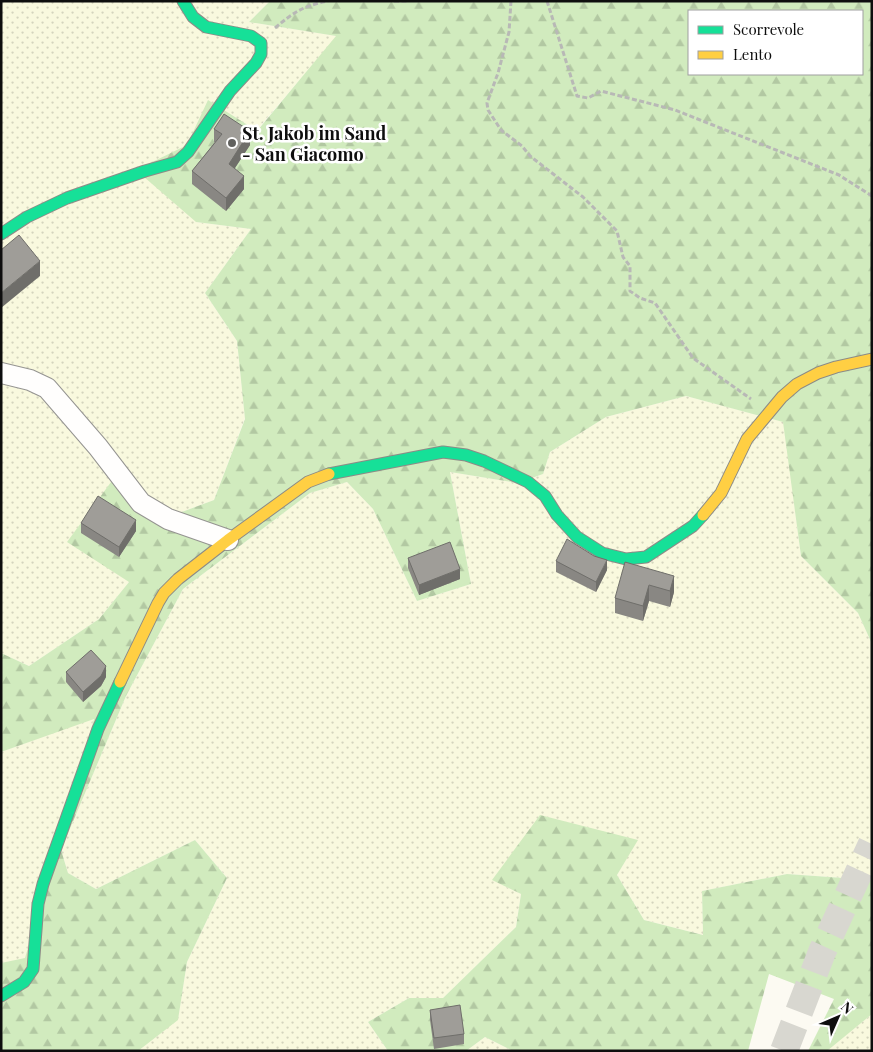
<svg xmlns="http://www.w3.org/2000/svg" width="873" height="1052" viewBox="0 0 873 1052" font-family="'Playfair Display',serif">
	<style>
		.farmland { fill: url(#farmland-dots) }
		.forest { fill: url(#forest-firs); fill-rule: evenodd }
		.lines { fill: none; stroke-linecap: round; stroke-linejoin: round }
		.primary-tunnel { stroke: #d8d7d0; stroke-width: 28; stroke-dasharray: 28 14; stroke-linecap: butt }
		.street-casing { stroke: #959491; stroke-width: 22 }
		.fast-casing { stroke: #8c8b87; stroke-width: 13 }
		.slow-casing { stroke: #8c8b87; stroke-width: 13 }
		.path { stroke: #b8b8b6; stroke-width: 3; stroke-dasharray: 5 2.5; stroke-linecap: butt }
		.street { stroke: #fffefd; stroke-width: 20 }
		.fast { stroke: #16e098; stroke-width: 11 }
		.slow { stroke: #ffcf43; stroke-width: 11 }
		.wall { fill: #898783 }
		.shaded-wall { fill: #6f6e6a }
		.building { fill: #9f9d98; stroke: #6f6e6a }
		.poi-dot { fill: #61615e; stroke: #fff; stroke-width: 2 }
		.labels { text-anchor: middle; dominant-baseline: central; stroke-width: 5; stroke-linejoin: round; paint-order: stroke }
		.poi-label { font-size: 18px; font-weight: bold; fill: #0e0e0e; stroke: #fff; text-anchor: start }
	</style>
	<defs>
		<pattern id="farmland-dots" width="8" height="8" patternUnits="userSpaceOnUse" patternTransform="scale(1.25)"><rect width="8" height="8" fill="#f9f9de"/><path d="M2 2h.1M6 6h.1" fill="none" stroke="#d4d4bd" stroke-width="1.8" stroke-linecap="round"/></pattern>
		<pattern id="forest-firs" width="22" height="20" patternUnits="userSpaceOnUse" patternTransform="scale(1.25)"><rect width="22" height="20" fill="#d1ebbe"/><path d="M5 1l3.5 6h-7zM16 11l3.5 6h-7z" fill="#b2c8a2"/></pattern>
	</defs>
	<rect width="100%" height="100%" fill="#fcfaf2"/>
	<path class="farmland" d="M 1,1 L 270,1 L 249,22 L 337,36 L 256,131 L 196,222 L 251,229 L 205,293 L 237,341 L 245,418 L 214,500 L 171,516 L 129,582 L 99,619 L 29,666 L 1,653 Z
		M 686,396 L 784,422 L 801,556 L 858,613 L 872,644 L 872,880 L 787,874 L 702,891 L 703,935 L 644,920 L 617,875 L 637,840 L 493,880 L 521,894 L 516,927 L 443,998 L 409,998 L 368,1022 L 388,1051 L 138,1051 L 178,1019 L 187,962 L 227,878 L 195,840 L 96,889 L 68,873 L 61,850 L 126,696 L 183,589 L 310,493 L 347,482 L 373,509 L 417,601 L 471,584 L 450,472 L 518,483 L 543,474 L 550,452 L 606,417 Z
		M 94,718 L 25,959 L 1,963 L 1,752 Z
		M 872,1014 L 872,1051 L 827,1051 L 844,1036 Z
		M 485,1037 L 513,1051 L 466,1051 Z"/>
	<path class="forest" d="M 270,1 L 872,1 L 872,644 L 858,613 L 801,556 L 783,422 L 686,396 L 606,417 L 550,452 L 543,474 L 518,483 L 450,472 L 471,584 L 417,601 L 373,509 L 347,482 L 310,493 L 183,589 L 126,696 L 61,850 L 68,873 L 96,889 L 195,840 L 227,878 L 187,962 L 178,1020 L 138,1051 L 1,1051 L 1,963 L 25,958 L 94,719 L 1,752 L 1,653 L 29,666 L 99,619 L 129,582 L 67,542 L 114,478 L 171,516 L 214,500 L 245,419 L 237,341 L 205,293 L 251,229 L 196,222 L 136,170 L 187,145 L 208,100 L 257,131 L 336,36 L 249,22 ZM 689,11 L 862,11 L 862,74 L 689,74 Z
		M 540,815 L 638,840 L 617,875 L 644,920 L 703,935 L 702,891 L 787,874 L 872,880 L 872,1014 L 827,1051 L 808,1051 L 834,999 L 769,974 L 748,1051 L 513,1051 L 485,1037 L 466,1051 L 388,1051 L 368,1022 L 409,998 L 443,998 L 516,927 L 521,894 L 492,880 Z"/>
	<g class="lines">
		<path class="primary-tunnel" d="M 784,1051 L 822,952 L 872,844"/>
		<defs>
			<path id="street" d="M 1,373 L 30,380 L 47,388 L 98,447 L 141,503 L 168,519 L 228,540"/>
			<path id="fast" d="M 1,234 L 27,217 L 67,198 L 145,171 L 177,162 L 188,152 L 230,91 L 256,63 L 261,54 L 261,43 L 251,36 L 206,27 L 193,17 L 183,1
				M 329,474 L 443,452 L 466,455 L 484,461 L 528,482 L 545,496 L 557,515 L 577,537 L 602,553 L 626,559 L 646,557 L 693,526 L 703,515
				M 1,996 L 24,982 L 33,969 L 38,904 L 43,884 L 98,729 L 120,682"/>
			<path id="slow" d="M 703,515 L 721,493 L 747,439 L 782,397 L 797,384 L 818,373 L 836,367 L 872,359
				M 120,682 L 158,603 L 164,593 L 178,579 L 228,540 L 308,482 L 329,474"/>
		</defs>
		<use href="#street" class="street-casing"/>
		<use href="#fast" class="fast-casing"/>
		<use href="#slow" class="slow-casing"/>
		<path class="path" d="M 394,1 L 407,1
			M 511,1 L 509,32 L 498,73 L 487,103 L 488,110 L 501,130 L 522,146 L 530,156 L 583,197 L 617,231 L 623,257 L 630,266 L 630,291 L 640,298 L 655,303 L 693,358 L 751,399
			M 547,1 L 577,96 L 588,98 L 601,91 L 675,110 L 839,175 L 872,196
			M 275,28 C 294,12 303,6 328,1"/>
		<use href="#street" class="street"/>
		<use href="#fast" class="fast"/>
		<use href="#slow" class="slow"/>
	</g>
	<path class="wall" d="M 214,129 L 250,145 L 235,168 L 244,189 L 226,211 L 192,184 L 192,171 L 215,142 L 214,142 Z
		M 81,523 L 136,531 L 119,557 L 81,533 Z
		M 408,558 L 460,579 L 419,595 L 408,568 Z
		M 556,561 L 607,570 L 596,592 L 556,572 Z
		M 674,576 L 674,592 L 670,607 L 649,601 L 643,621 L 615,613 L 615,598 Z
		M 66,672 L 106,677 L 101,686 L 83,702 L 66,682 Z
		M 430,1010 L 464,1034 L 464,1044 L 434,1049 L 430,1020 Z"/>
	<path class="shaded-wall" d="M 250,131 L 250,145 L 229,177 L 229,164 Z
		M 244,176 L 244,189 L 226,211 L 226,198 Z
		M 40,261 L 40,276 L 1,308 L 1,293 Z
		M 136,520 L 136,531 L 119,557 L 119,547 Z
		M 607,560 L 607,570 L 596,592 L 596,582 Z
		M 460,569 L 460,579 L 419,595 L 419,585 Z
		M 674,576 L 674,592 L 670,607 L 670,591 Z
		M 649,585 L 649,601 L 643,621 L 643,606 Z
		M 106,666 L 106,677 L 101,686 L 83,702 L 83,692 Z"/>
	<path class="building" d="M 224,114 L 250,131 L 229,164 L 244,176 L 226,198 L 192,171 L 222,134 L 214,129 Z
		M 19,235 L 40,261 L 1,293 L 1,250 Z
		M 98,496 L 136,520 L 119,547 L 81,523 Z
		M 567,539 L 594,556 L 607,560 L 596,582 L 556,561 Z
		M 450,542 L 460,569 L 419,585 L 408,558 Z
		M 625,562 L 674,576 L 670,591 L 649,585 L 643,606 L 615,598 Z
		M 91,650 L 106,666 L 101,676 L 83,692 L 66,672 Z
		M 460,1005 L 464,1034 L 434,1038 L 430,1010 Z"/>
	<circle class="poi-dot" cx="232" cy="143" r="5"/>
	<g class="labels">
		<g class="poi-label">
			<text x="242" y="133">St. Jakob im Sand<tspan x="242" dy="21">- San Giacomo</tspan></text>
		</g>
	</g>
	<rect width="873" height="1052" fill="none" stroke="#0e0e0e" stroke-width="5"/>
	<rect x="688" y="10" width="175" height="65" fill="#ffffff" stroke="#9f9f9f"/>
	<rect x="698" y="26" width="25" height="8" fill="#16e098" stroke="#9f9f9f"/>
	<text x="733" y="35" font-size="15" fill="#0e0e0e">Scorrevole</text>
	<rect x="698" y="51" width="25" height="8" fill="#ffcf43" stroke="#9f9f9f"/>
	<text x="733" y="60" font-size="15" fill="#0e0e0e">Lento</text>
	<g transform="translate(838 1017) rotate(45)" stroke="#ffffff" stroke-width="4" paint-order="stroke">
	<path d="M0-4L9 19L0 12L-9 19Z" fill="#0e0e0e"/>
	<text y="-8" font-size="14" font-weight="bold" text-anchor="middle" fill="#0e0e0e">N</text>
	</g>
</svg>
